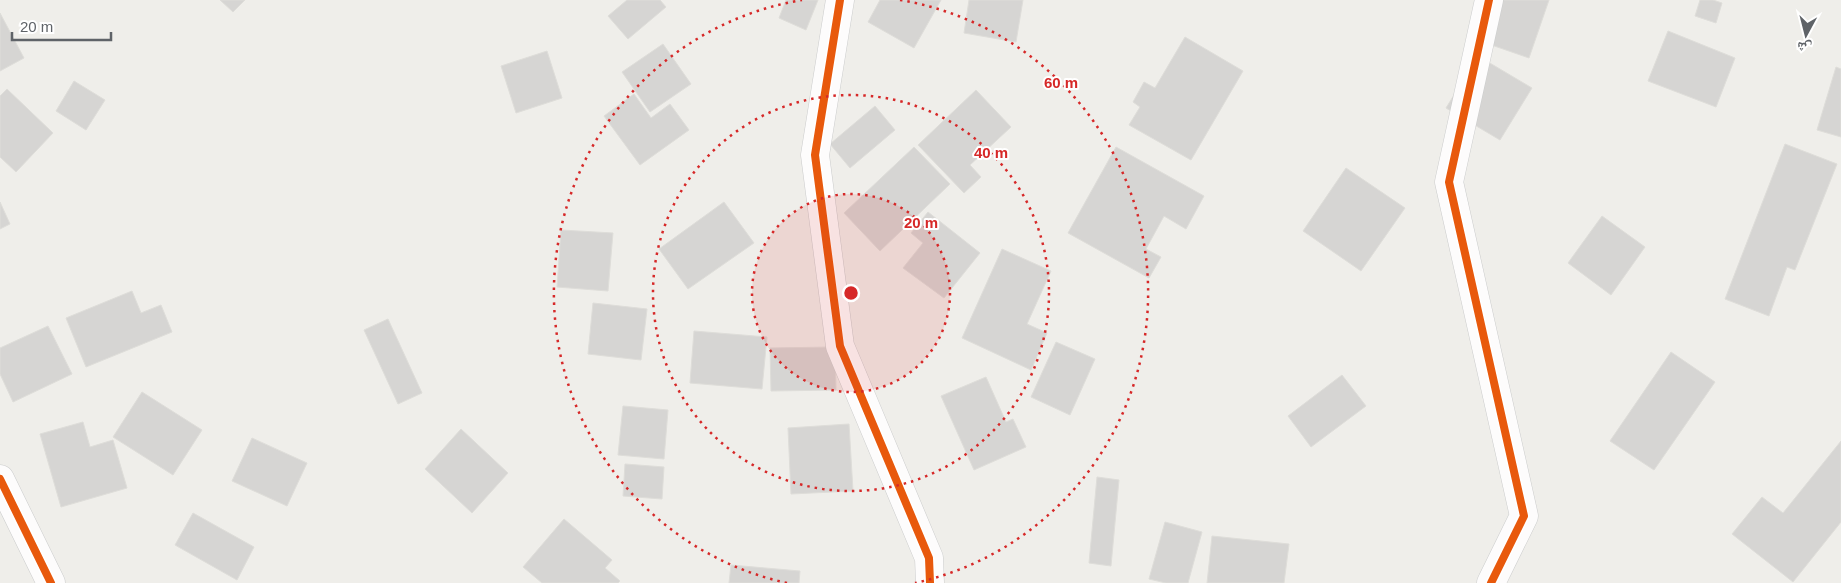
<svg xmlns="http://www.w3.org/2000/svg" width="1841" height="583" viewBox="0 0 1841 583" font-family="Helvetica,'Noto Naskh Arabic',sans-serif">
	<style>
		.building { fill: #d6d5d3; stroke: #deddd9 }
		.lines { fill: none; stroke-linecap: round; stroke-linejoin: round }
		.minor-casing { stroke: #cbcccc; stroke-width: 29 }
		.minor { stroke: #fdfcfc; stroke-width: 28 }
		.cycleway-casing { stroke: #fff; stroke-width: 11 }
		.cycleway { stroke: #e8590c; stroke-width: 8 }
		.ring { fill: none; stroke: #d62828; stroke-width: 2.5; stroke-dasharray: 2.5 5 }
		.centre { fill: #d62828; stroke: #fff; stroke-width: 2.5 }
		.ring-label { font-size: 15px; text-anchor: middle; font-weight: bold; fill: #d62828; stroke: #fff; stroke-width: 4; stroke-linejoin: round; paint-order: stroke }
	</style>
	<rect width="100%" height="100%" fill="#efeeea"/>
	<path class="building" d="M 220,0 L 245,0 L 233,12 Z
		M 627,0 L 660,0 L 666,7 L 628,39 L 608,16 Z
		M 786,0 L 818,0 L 806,30 L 779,18 Z
		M 880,0 L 941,0 L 914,48 L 868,22 Z
		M 969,0 L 1023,0 L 1016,42 L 964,33 Z
		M 1494,0 L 1549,0 L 1529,58 L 1480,41 Z
		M 1700,0 L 1713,0 L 1722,3 L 1716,23 L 1695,16 Z
		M 0,13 L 24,58 L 0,71 Z
		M 1668,31 L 1735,58 L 1716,107 L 1648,81 Z
		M 1185,37 L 1243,71 L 1191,160 L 1129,125 L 1140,107 L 1133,102 L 1144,82 L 1155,88 Z
		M 663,44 L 691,84 L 650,112 L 622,72 Z
		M 547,51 L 562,98 L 516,113 L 501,66 Z
		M 1478,56 L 1532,88 L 1500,140 L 1446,108 Z
		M 1836,67 L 1841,69 L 1841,137 L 1817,130 Z
		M 74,81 L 105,100 L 86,130 L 56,111 Z
		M 7,89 L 53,133 L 16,172 L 0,157 L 0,96 Z
		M 976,90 L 1011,127 L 970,165 L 981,177 L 964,193 L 918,145 Z
		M 634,94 L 651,118 L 670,104 L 689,130 L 640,165 L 604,116 Z
		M 875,106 L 895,130 L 850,168 L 830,144 Z
		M 1785,144 L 1837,164 L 1795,270 L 1787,267 L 1769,316 L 1725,299 Z
		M 914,147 L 950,184 L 880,251 L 844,213 Z
		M 1116,147 L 1204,196 L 1186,229 L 1164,216 L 1146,249 L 1161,257 L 1149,278 L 1068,233 Z
		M 1346,168 L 1405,208 L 1361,271 L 1303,231 Z
		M 0,202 L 10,224 L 0,229 Z
		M 724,202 L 754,243 L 688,289 L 659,249 Z
		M 928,212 L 980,253 L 944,298 L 903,268 L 923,243 L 911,233 Z
		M 1602,216 L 1645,247 L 1611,295 L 1568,263 Z
		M 561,230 L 613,233 L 608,291 L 557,287 Z
		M 1002,249 L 1051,271 L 1027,324 L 1047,333 L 1031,370 L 962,338 Z
		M 132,291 L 141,313 L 161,305 L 172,332 L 86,367 L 66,318 Z
		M 593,303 L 647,309 L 641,360 L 588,354 Z
		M 388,319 L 422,393 L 398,404 L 364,330 Z
		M 48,326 L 72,374 L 13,402 L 0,374 L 0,348 Z
		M 694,331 L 767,337 L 762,389 L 690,383 Z
		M 1056,342 L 1095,359 L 1070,415 L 1031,397 Z
		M 835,347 L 836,390 L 771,391 L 770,348 Z
		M 1671,352 L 1715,382 L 1654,470 L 1610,441 Z
		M 1342,375 L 1366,406 L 1311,447 L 1288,416 Z
		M 986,377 L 1006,422 L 1013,419 L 1026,447 L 974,470 L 941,396 Z
		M 142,392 L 202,430 L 173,475 L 113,437 Z
		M 623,406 L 668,410 L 664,459 L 618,455 Z
		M 83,422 L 90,447 L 113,440 L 127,488 L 61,507 L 40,434 Z
		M 849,424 L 853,491 L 791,494 L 788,428 Z
		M 461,429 L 508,473 L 472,513 L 425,469 Z
		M 252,438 L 307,463 L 287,506 L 232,481 Z
		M 1841,441 L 1841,522 L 1793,582 L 1732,534 L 1762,497 L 1783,513 Z
		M 625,464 L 664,467 L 662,499 L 623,496 Z
		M 1097,477 L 1119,480 L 1111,566 L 1089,563 Z
		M 193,513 L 254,547 L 237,580 L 175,545 Z
		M 564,519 L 612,560 L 605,568 L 620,581 L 618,583 L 542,583 L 523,567 Z
		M 1165,522 L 1202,532 L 1188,583 L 1166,583 L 1149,579 Z
		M 1212,536 L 1289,544 L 1284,583 L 1207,583 Z
		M 731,565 L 800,571 L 799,583 L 729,583 Z"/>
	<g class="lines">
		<defs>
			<path id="minor" d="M 840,0 L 815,155 L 840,346 L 929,558 L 930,583
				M 1489,0 L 1449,182 L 1524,516 L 1491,583
				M 0,479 L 51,583"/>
		</defs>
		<use href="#minor" class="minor-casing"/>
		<use href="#minor" class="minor"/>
		<defs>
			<path id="cycleway" d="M 840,0 L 815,155 L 840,346 L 929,558 L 930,583
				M 1489,0 L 1449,182 L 1524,516 L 1491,583
				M 0,479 L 51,583"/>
		</defs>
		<use href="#cycleway" class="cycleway-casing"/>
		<use href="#cycleway" class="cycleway"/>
	</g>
	<circle cx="851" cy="293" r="99" fill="#d62828" fill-opacity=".12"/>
	<g class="ring">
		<circle cx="851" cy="293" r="99"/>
		<circle cx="851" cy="293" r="198"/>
		<path d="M787 583A297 297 0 0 1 802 0M900 0A297 297 0 0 1 915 583"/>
	</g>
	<circle cx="851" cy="293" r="8" class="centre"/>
	<g class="ring-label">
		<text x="1061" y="88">60 m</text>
		<text x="991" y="158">40 m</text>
		<text x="921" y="228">20 m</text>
	</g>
	<g transform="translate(1806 35) rotate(187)" stroke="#ffffff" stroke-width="4" paint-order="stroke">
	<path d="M0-4L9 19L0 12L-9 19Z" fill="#5f6368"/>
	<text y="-8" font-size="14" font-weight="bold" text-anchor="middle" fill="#5f6368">ش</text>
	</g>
	<path d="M12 32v8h99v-8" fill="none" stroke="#5f6368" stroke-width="2.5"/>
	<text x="20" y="32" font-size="15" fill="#5f6368" stroke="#ffffff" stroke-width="4" paint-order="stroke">20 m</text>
</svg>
